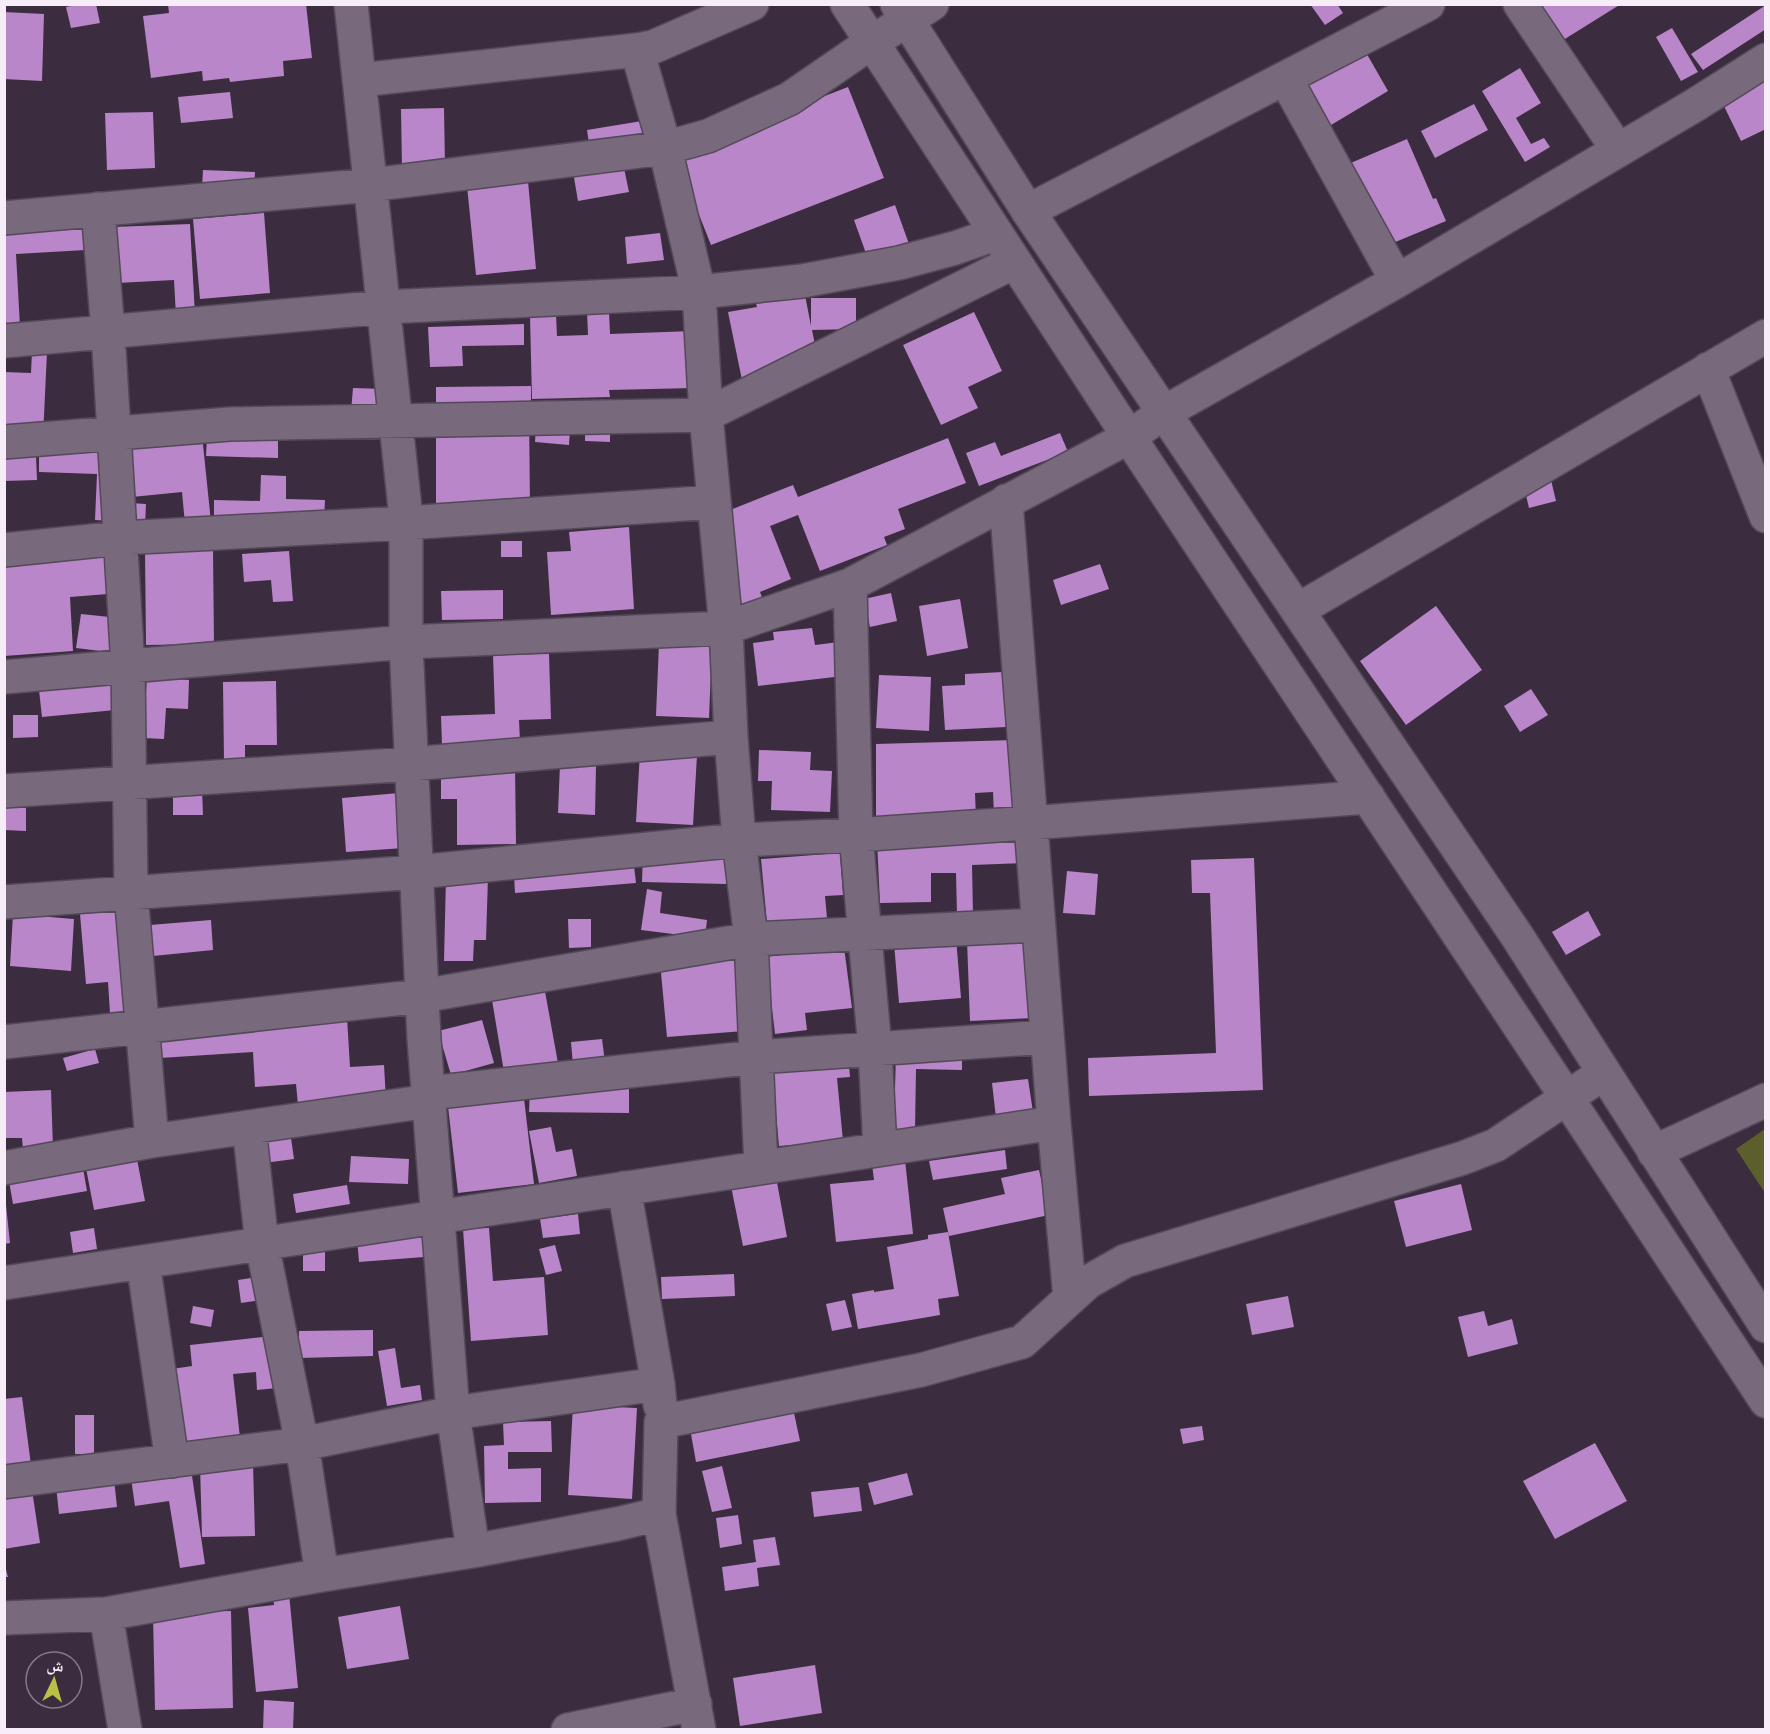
<svg xmlns="http://www.w3.org/2000/svg" width="1770" height="1734" viewBox="0 0 1770 1734" font-family="Cabin,'Noto Naskh Arabic',sans-serif">
	<style>
		.green { fill: #5c5f2c }
		.building { fill: #b986c9 }
		.lines { fill: none; stroke-linecap: round; stroke-linejoin: round }
		.street-casing { stroke: #544959; stroke-width: 36 }
		.secondary-casing { stroke: #544959; stroke-width: 36 }
		.street { stroke: #78697d; stroke-width: 33 }
		.secondary { stroke: #78697d; stroke-width: 33 }
	</style>
	<rect width="100%" height="100%" fill="#3b2d3f"/>
	<path class="green" d="M 1765,1129 L 1765,1193 L 1736,1149 Z"/>
	<path class="building" d="M 81,4 L 96,4 L 100,23 L 71,28 L 66,7 Z
		M 168,4 L 306,4 L 312,58 L 283,61 L 284,76 L 230,82 L 229,78 L 203,81 L 202,71 L 151,78 L 143,16 L 169,13 Z
		M 1310,4 L 1337,4 L 1343,13 L 1325,25 Z
		M 1537,4 L 1621,4 L 1560,42 Z
		M 1766,5 L 1766,29 L 1703,70 L 1691,54 Z
		M 4,12 L 44,14 L 42,81 L 4,79 Z
		M 1672,28 L 1698,72 L 1681,81 L 1656,37 Z
		M 1364,49 L 1388,91 L 1326,128 L 1301,85 Z
		M 1520,68 L 1541,103 L 1516,118 L 1531,144 L 1544,138 L 1550,147 L 1525,162 L 1482,91 Z
		M 1766,78 L 1766,129 L 1741,141 L 1721,100 Z
		M 848,87 L 884,178 L 711,245 L 675,154 Z
		M 230,92 L 233,118 L 181,123 L 178,97 Z
		M 1474,104 L 1488,130 L 1435,158 L 1421,131 Z
		M 444,108 L 445,168 L 402,169 L 401,109 Z
		M 153,112 L 155,168 L 107,170 L 105,113 Z
		M 648,120 L 656,163 L 624,168 L 629,192 L 578,201 L 570,154 L 590,150 L 587,130 Z
		M 1407,139 L 1433,199 L 1436,198 L 1446,221 L 1381,248 L 1346,165 Z
		M 203,170 L 255,172 L 254,190 L 202,188 Z
		M 528,181 L 536,269 L 476,275 L 467,186 Z
		M 895,205 L 909,244 L 868,259 L 854,220 Z
		M 264,213 L 270,293 L 200,299 L 193,219 Z
		M 83,217 L 103,249 L 16,254 L 20,327 L 4,327 L 4,228 Z
		M 190,224 L 195,315 L 176,316 L 174,280 L 117,283 L 114,227 Z
		M 660,233 L 664,260 L 627,264 L 625,237 Z
		M 804,290 L 811,326 L 811,298 L 856,298 L 856,329 L 812,330 L 819,364 L 742,380 L 728,312 L 757,307 L 755,300 Z
		M 587,311 L 609,311 L 610,334 L 693,331 L 694,388 L 609,390 L 610,397 L 532,399 L 530,316 L 556,315 L 557,336 L 588,335 Z
		M 974,312 L 1002,371 L 968,387 L 978,408 L 941,425 L 903,345 Z
		M 524,324 L 524,345 L 462,346 L 463,366 L 430,367 L 428,327 Z
		M 32,351 L 47,352 L 43,437 L 4,435 L 4,372 L 31,373 Z
		M 531,386 L 531,408 L 529,409 L 530,508 L 436,508 L 436,387 Z
		M 353,388 L 384,389 L 383,414 L 351,412 Z
		M 536,427 L 570,429 L 569,445 L 535,442 Z
		M 585,427 L 610,428 L 610,442 L 585,441 Z
		M 1060,433 L 1068,452 L 979,486 L 966,453 L 995,442 L 1001,456 Z
		M 202,435 L 211,522 L 185,524 L 182,492 L 132,497 L 127,445 Z
		M 207,436 L 278,439 L 278,458 L 206,456 Z
		M 948,438 L 966,483 L 898,509 L 905,529 L 884,537 L 887,545 L 820,571 L 798,515 L 770,526 L 791,579 L 760,592 L 763,600 L 741,609 L 705,520 L 793,485 L 798,497 Z
		M 39,445 L 117,448 L 112,521 L 95,520 L 97,474 L 39,472 Z
		M 36,456 L 37,480 L 4,481 L 4,457 Z
		M 261,475 L 286,476 L 286,499 L 325,500 L 324,521 L 214,517 L 214,500 L 260,501 Z
		M 1551,480 L 1556,501 L 1529,508 L 1524,487 Z
		M 130,503 L 146,504 L 145,526 L 129,526 Z
		M 629,527 L 634,609 L 551,615 L 547,552 L 571,551 L 569,532 Z
		M 501,541 L 522,541 L 522,557 L 501,557 Z
		M 213,550 L 214,644 L 146,645 L 145,551 Z
		M 289,551 L 293,601 L 273,602 L 271,580 L 244,582 L 242,554 Z
		M 131,553 L 108,594 L 70,597 L 73,651 L 4,656 L 4,562 Z
		M 1100,564 L 1109,589 L 1061,605 L 1053,580 Z
		M 503,590 L 503,619 L 442,620 L 441,591 Z
		M 891,593 L 897,621 L 870,627 L 864,599 Z
		M 960,599 L 968,648 L 927,656 L 919,606 Z
		M 1436,606 L 1482,670 L 1406,725 L 1360,661 Z
		M 81,614 L 129,619 L 125,654 L 76,648 Z
		M 812,628 L 815,645 L 839,642 L 843,676 L 758,686 L 753,643 L 774,640 L 773,632 Z
		M 659,643 L 712,646 L 709,718 L 656,716 Z
		M 549,654 L 551,719 L 519,720 L 520,742 L 442,745 L 441,716 L 495,714 L 493,655 Z
		M 1003,672 L 1006,727 L 945,730 L 942,686 L 965,685 L 965,674 Z
		M 879,675 L 931,677 L 929,731 L 876,728 Z
		M 147,677 L 189,680 L 188,709 L 166,708 L 164,739 L 143,738 Z
		M 276,681 L 277,745 L 245,745 L 245,760 L 224,761 L 223,682 Z
		M 124,683 L 126,709 L 42,717 L 39,690 Z
		M 1531,689 L 1548,715 L 1520,732 L 1504,706 Z
		M 13,715 L 38,715 L 38,737 L 13,738 Z
		M 1015,740 L 1017,814 L 994,815 L 993,792 L 975,793 L 976,819 L 876,822 L 876,744 Z
		M 759,750 L 811,752 L 810,770 L 832,771 L 830,812 L 771,810 L 772,781 L 758,781 Z
		M 640,752 L 697,755 L 693,825 L 636,822 Z
		M 560,764 L 596,766 L 595,815 L 558,813 Z
		M 441,765 L 515,765 L 516,844 L 457,845 L 457,799 L 441,799 Z
		M 202,789 L 203,815 L 173,815 L 173,790 Z
		M 399,793 L 404,848 L 346,852 L 342,798 Z
		M 4,808 L 26,808 L 26,831 L 4,830 Z
		M 1024,838 L 1025,863 L 972,865 L 973,915 L 957,915 L 956,873 L 931,873 L 931,902 L 880,903 L 877,841 Z
		M 643,853 L 726,855 L 726,884 L 642,882 Z
		M 840,853 L 843,895 L 825,896 L 828,929 L 768,934 L 761,859 Z
		M 1254,858 L 1263,1090 L 1089,1096 L 1088,1058 L 1216,1053 L 1210,893 L 1192,893 L 1191,860 Z
		M 634,866 L 636,883 L 515,893 L 514,875 Z
		M 1067,871 L 1098,874 L 1095,915 L 1063,913 Z
		M 446,877 L 488,877 L 486,940 L 474,940 L 473,961 L 444,961 Z
		M 647,889 L 662,892 L 660,913 L 707,920 L 705,938 L 641,930 Z
		M 130,910 L 140,1010 L 110,1013 L 108,982 L 86,984 L 80,914 Z
		M 1588,911 L 1601,935 L 1566,955 L 1552,932 Z
		M 13,914 L 74,919 L 71,971 L 10,966 Z
		M 568,919 L 591,919 L 591,947 L 569,948 Z
		M 211,920 L 213,950 L 153,956 L 150,925 Z
		M 956,938 L 961,998 L 899,1003 L 894,943 Z
		M 1042,938 L 1034,1018 L 970,1021 L 967,940 Z
		M 844,947 L 852,1008 L 805,1013 L 807,1030 L 775,1034 L 766,957 Z
		M 750,954 L 757,1030 L 667,1037 L 660,962 Z
		M 544,986 L 558,1063 L 504,1072 L 491,994 Z
		M 347,1017 L 350,1067 L 384,1065 L 386,1100 L 298,1105 L 296,1084 L 255,1087 L 253,1052 L 160,1058 L 159,1030 Z
		M 482,1020 L 494,1063 L 451,1075 L 438,1031 Z
		M 602,1039 L 605,1062 L 573,1065 L 571,1042 Z
		M 95,1049 L 99,1063 L 67,1071 L 63,1058 Z
		M 896,1051 L 962,1053 L 962,1070 L 916,1069 L 915,1130 L 894,1129 Z
		M 848,1052 L 850,1077 L 837,1078 L 843,1141 L 779,1146 L 771,1060 Z
		M 1028,1079 L 1033,1112 L 996,1118 L 992,1083 Z
		M 530,1086 L 629,1088 L 629,1113 L 529,1112 Z
		M 51,1090 L 53,1148 L 23,1150 L 22,1138 L 4,1138 L 4,1092 Z
		M 523,1090 L 534,1184 L 458,1193 L 447,1098 Z
		M 551,1127 L 556,1152 L 572,1149 L 577,1176 L 539,1183 L 529,1131 Z
		M 291,1138 L 294,1159 L 264,1163 L 261,1142 Z
		M 1005,1150 L 1007,1169 L 933,1180 L 929,1161 Z
		M 136,1154 L 145,1201 L 94,1210 L 85,1163 Z
		M 351,1156 L 409,1159 L 408,1184 L 349,1182 Z
		M 905,1160 L 913,1234 L 836,1242 L 830,1184 L 874,1180 L 872,1164 Z
		M 83,1168 L 87,1191 L 13,1204 L 9,1181 Z
		M 1039,1170 L 1049,1215 L 949,1236 L 943,1208 L 1005,1194 L 1001,1178 Z
		M 776,1177 L 787,1237 L 743,1246 L 731,1186 Z
		M 1461,1184 L 1472,1230 L 1406,1247 L 1394,1201 Z
		M 347,1185 L 350,1204 L 296,1213 L 293,1194 Z
		M 4,1205 L 6,1205 L 10,1243 L 4,1244 Z
		M 578,1214 L 580,1234 L 543,1238 L 540,1219 Z
		M 94,1228 L 97,1249 L 73,1253 L 70,1232 Z
		M 489,1228 L 493,1281 L 544,1277 L 548,1335 L 471,1341 L 463,1229 Z
		M 948,1232 L 959,1296 L 938,1299 L 940,1315 L 858,1329 L 852,1294 L 874,1290 L 874,1292 L 894,1289 L 887,1247 L 928,1239 L 928,1235 Z
		M 422,1234 L 424,1257 L 359,1262 L 357,1238 Z
		M 555,1245 L 562,1271 L 546,1275 L 539,1249 Z
		M 325,1249 L 325,1271 L 303,1271 L 303,1250 Z
		M 734,1274 L 735,1296 L 662,1299 L 661,1277 Z
		M 258,1277 L 262,1300 L 241,1303 L 238,1280 Z
		M 1288,1296 L 1294,1327 L 1252,1335 L 1246,1304 Z
		M 845,1300 L 852,1327 L 832,1331 L 826,1304 Z
		M 193,1306 L 214,1310 L 211,1327 L 190,1323 Z
		M 1484,1311 L 1488,1326 L 1512,1319 L 1518,1344 L 1468,1357 L 1458,1317 Z
		M 373,1330 L 373,1356 L 299,1358 L 299,1331 Z
		M 271,1336 L 277,1388 L 257,1390 L 256,1372 L 233,1374 L 240,1438 L 180,1445 L 172,1369 L 192,1366 L 190,1345 Z
		M 395,1348 L 401,1388 L 420,1385 L 422,1400 L 387,1406 L 378,1351 Z
		M 22,1397 L 31,1465 L 4,1469 L 4,1399 Z
		M 573,1405 L 637,1408 L 632,1499 L 568,1495 Z
		M 794,1413 L 800,1441 L 696,1462 L 691,1434 Z
		M 75,1415 L 94,1415 L 94,1454 L 75,1454 Z
		M 551,1421 L 552,1452 L 508,1452 L 508,1469 L 541,1468 L 541,1502 L 485,1503 L 484,1446 L 504,1445 L 503,1422 Z
		M 1202,1426 L 1204,1440 L 1183,1444 L 1180,1429 Z
		M 1595,1443 L 1627,1501 L 1555,1539 L 1523,1481 Z
		M 253,1464 L 255,1536 L 202,1537 L 200,1465 Z
		M 722,1466 L 732,1508 L 712,1512 L 702,1471 Z
		M 191,1469 L 205,1564 L 180,1568 L 169,1501 L 135,1506 L 131,1478 Z
		M 907,1473 L 913,1495 L 874,1505 L 868,1483 Z
		M 114,1479 L 117,1507 L 59,1514 L 56,1486 Z
		M 859,1487 L 862,1511 L 814,1517 L 811,1492 Z
		M 32,1490 L 40,1543 L 4,1549 L 4,1494 Z
		M 738,1515 L 742,1544 L 720,1548 L 716,1518 Z
		M 775,1537 L 780,1565 L 757,1568 L 759,1586 L 725,1591 L 722,1567 L 756,1562 L 753,1540 Z
		M 4,1562 L 8,1577 L 4,1577 Z
		M 289,1593 L 298,1688 L 256,1692 L 248,1608 L 274,1605 L 273,1595 Z
		M 400,1606 L 409,1659 L 347,1669 L 338,1617 Z
		M 231,1611 L 233,1708 L 155,1710 L 153,1613 Z
		M 815,1665 L 822,1713 L 740,1726 L 733,1678 Z
		M 264,1700 L 294,1702 L 293,1730 L 263,1730 Z"/>
	<g class="lines">
		<defs>
			<path id="street" d="M 351,4 L 404,499 L 406,523 L 406,642 L 424,1039 L 453,1413 L 473,1551
				M 1520,4 L 1618,150
				M 637,50 L 665,148 L 699,292 L 706,415 L 726,628 L 731,737 L 739,840 L 751,939 L 761,1167
				M 1285,78 L 1397,281
				M 360,80 L 637,50 L 653,47 L 752,4
				M 98,209 L 108,332 L 128,667 L 131,893 L 152,1141
				M 1028,211 L 1428,4
				M 4,218 L 371,185 L 665,148 L 708,136 L 789,99 L 872,42 L 932,4
				M 4,341 L 385,307 L 699,292 L 802,281 L 899,263 L 955,248 L 995,234
				M 1708,369 L 1766,516
				M 4,442 L 230,424 L 706,415 L 1014,262
				M 1006,501 L 1054,1123 L 1070,1298
				M 4,550 L 120,538 L 406,523 L 714,502
				M 850,585 L 856,835 L 875,1049 L 880,1149
				M 1298,610 L 1766,336
				M 4,677 L 406,642 L 726,628 L 850,585 L 1129,437 L 1165,412 L 1397,281 L 1695,105 L 1766,60
				M 4,791 L 411,764 L 731,737
				M 4,902 L 417,872 L 739,840 L 856,835 L 1030,823 L 1368,797
				M 4,1042 L 422,996 L 751,939 L 1038,925
				M 429,1093 L 756,1057 L 1047,1037
				M 249,1127 L 262,1244 L 302,1444 L 322,1575
				M 1654,1152 L 1766,1100
				M 4,1168 L 152,1141 L 429,1101
				M 624,1188 L 658,1384 L 660,1405
				M 143,1262 L 172,1461
				M 4,1283 L 1054,1123
				M 4,1482 L 302,1444 L 453,1413 L 658,1384
				M 659,1514 L 699,1730
				M 106,1614 L 125,1730
				M 4,1618 L 106,1614 L 322,1575 L 473,1551 L 617,1524 L 659,1514 L 661,1422 L 921,1370 L 1022,1342 L 1088,1282 L 1125,1261 L 1463,1158 L 1496,1145 L 1604,1073
				M 568,1730 L 695,1704"/>
			<path id="secondary" d="M 847,4 L 1129,437 L 1567,1098 L 1766,1401
				M 897,4 L 1028,211 L 1517,936 L 1766,1326"/>
		</defs>
		<use href="#street" class="street-casing"/>
		<use href="#secondary" class="secondary-casing"/>
		<use href="#street" class="street"/>
		<use href="#secondary" class="secondary"/>
	</g>
	<rect width="1770" height="1734" fill="none" stroke="#f6edf9" stroke-width="12"/>
	<g transform="translate(54 1680) rotate(5)"><circle r="28" fill="#3b2d3f" stroke="#867a89" stroke-width="1.5"/>
	<path d="M0-4.5L10 22L0 15L-10 22Z" fill="#bac045"/>
	<text y="-9" font-size="16" font-weight="bold" text-anchor="middle" fill="#f6edf9">ش</text>
	</g>
</svg>
